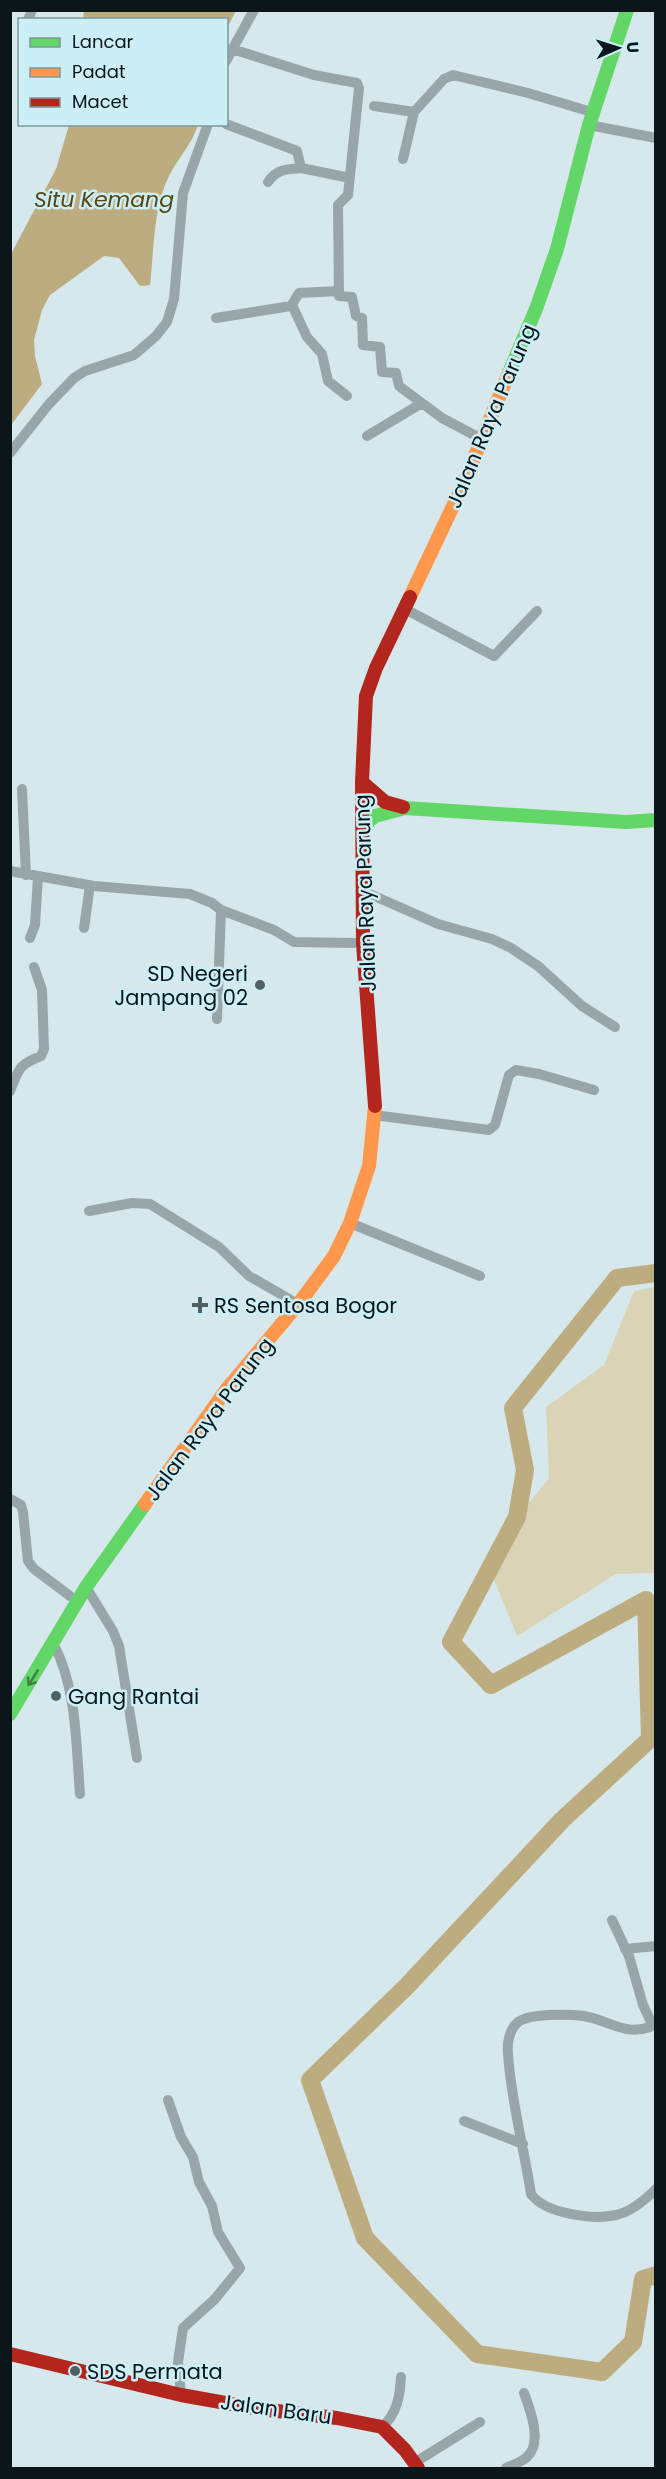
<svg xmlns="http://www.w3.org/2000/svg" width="666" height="2479" viewBox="0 0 666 2479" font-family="Poppins,sans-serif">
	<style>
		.green { fill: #dad4b6 }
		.water { fill: #bcac80 }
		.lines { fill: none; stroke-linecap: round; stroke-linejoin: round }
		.river { stroke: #bcac80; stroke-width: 18 }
		.street { stroke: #98a6a9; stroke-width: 10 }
		.fast { stroke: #63d668; stroke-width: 14 }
		.slow { stroke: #ff974d; stroke-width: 14 }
		.jam { stroke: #b3261e; stroke-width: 14 }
		.oneway { stroke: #3b8044 }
		.poi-dot { fill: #516063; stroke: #cceef6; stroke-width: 2 }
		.labels { text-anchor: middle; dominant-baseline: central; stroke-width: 5; stroke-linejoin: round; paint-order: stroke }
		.street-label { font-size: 21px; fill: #0a1619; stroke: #cceef6 }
		.poi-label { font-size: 21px; fill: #0a1619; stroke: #cceef6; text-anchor: start }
		.water-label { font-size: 22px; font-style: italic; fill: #5a4511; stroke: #cceef6 }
	</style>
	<rect width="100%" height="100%" fill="#d6e8ec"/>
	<path class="green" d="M 655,1287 L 655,1573 L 616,1574 L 517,1636 L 485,1558 L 549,1478 L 546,1407 L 604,1365 L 634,1291 Z"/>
	<path class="water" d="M 84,11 L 84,10 L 236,11 L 227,28 L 226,20 L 83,19 Z
		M 69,125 L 198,125 C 192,144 178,158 169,176 C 153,208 154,251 150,285 L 140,286 L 119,258 L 104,256 L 50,295 L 42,310 L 34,340 L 35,356 L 42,384 L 11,425 L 11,254 L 56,169 Z"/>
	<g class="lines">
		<path class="river" d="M 656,1273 L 617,1278 L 513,1408 L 525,1470 L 517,1517 L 451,1642 L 491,1685 L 646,1600 L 650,1739 L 562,1820 L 407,1986 L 310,2080 L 365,2238 L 477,2354 L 602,2372 L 633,2342 L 643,2279 L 656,2275"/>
		<path class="street" d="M 28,20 L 32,10
			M 232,49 L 314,75 L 357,83 L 359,88 L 348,195 L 338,205 L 339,296 L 352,297 L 356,316 L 362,318 L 363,345 L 380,347 L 382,372 L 396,373 L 399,386 L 442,418 L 476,436
			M 226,61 L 254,10
			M 374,106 L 414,112 L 444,79 L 453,75 L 528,93 L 585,110
			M 226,124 L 297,151 L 301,168 L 350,178
			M 589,125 L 656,138
			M 403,159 L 414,112
			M 268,182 C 277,169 287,169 301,168
			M 292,305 L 307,337 L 322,354 L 328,381 L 347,396
			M 216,318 L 291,306 L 299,293 L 339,291
			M 367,436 L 422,403
			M 10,453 L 49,404 L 74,378 L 85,371 L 134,355 L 156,336 L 167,322 L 174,299 L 183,193 L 208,124
			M 405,609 L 494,656 L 537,611
			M 22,789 L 26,875
			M 10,871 L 94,886 L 190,894 L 212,903 L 221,910 L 274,930 L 294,942 L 354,943
			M 363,891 L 438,924 L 492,939 L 511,948 L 538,966 L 582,1006 L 615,1027
			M 84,928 L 90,885
			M 30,938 L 35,925 L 38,877
			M 217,1019 L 221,910
			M 10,1091 C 19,1069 18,1065 41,1056 L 44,1049 L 42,990 L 34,967
			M 374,1115 L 489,1130 L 495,1125 L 509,1075 L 516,1070 L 539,1074 L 594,1090
			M 89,1211 L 132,1203 L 150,1204 L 219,1247 L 249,1276 L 291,1300
			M 350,1223 L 480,1276
			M 10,1499 L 21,1505 L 23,1512 L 28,1561 L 34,1569 L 70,1596
			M 86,1587 L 113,1631 L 119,1646 L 137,1758
			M 54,1645 C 77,1689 76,1745 80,1794
			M 612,1920 L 629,1956 L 643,2005 L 651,2022 L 650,2027 C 625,2036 608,2020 584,2016 C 569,2014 527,2013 517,2023 C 509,2030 507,2044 508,2054 C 511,2101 524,2148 531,2194 C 545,2214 594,2220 616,2215 C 631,2212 645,2200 656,2189
			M 625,1949 L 656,1946
			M 168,2100 L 181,2137 L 193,2157 L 199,2182 L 212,2206 L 218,2232 L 240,2268 L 215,2299 L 183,2328 L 178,2362 L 181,2395
			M 464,2121 L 523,2144
			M 382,2427 C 397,2414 400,2396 401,2377
			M 414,2463 L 480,2422
			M 506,2468 C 512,2465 522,2462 527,2457 C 543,2443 530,2409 524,2393"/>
		<path class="fast" d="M 509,373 L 536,309 L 557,249 L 589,125 L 627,10
			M 362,827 L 375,816 L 405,808 L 626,822 L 656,820
			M 10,1714 L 86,1587 L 145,1504"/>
		<path class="slow" d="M 410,597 L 463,485 L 509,373
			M 145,1504 L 226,1390 L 300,1302 L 334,1256 L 350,1223 L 369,1166 L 375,1106"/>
		<path class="jam" d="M 362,782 L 385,802 L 403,807
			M 375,1106 L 363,944 L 362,782 L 366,696 L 376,668 L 410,597
			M 10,2354 L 181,2395 L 260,2409 L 337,2418 L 382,2427 L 405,2450 L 418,2468"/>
	</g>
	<defs><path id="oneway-shaft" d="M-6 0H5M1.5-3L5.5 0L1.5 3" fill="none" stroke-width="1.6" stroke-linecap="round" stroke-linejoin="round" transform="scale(1.5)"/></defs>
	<use class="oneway" href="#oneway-shaft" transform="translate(33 1678) rotate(122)"/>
	<g class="poi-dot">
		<circle cx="260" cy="985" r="6"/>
		<path d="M197 1296h6v6h6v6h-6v6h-6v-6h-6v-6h6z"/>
		<circle cx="56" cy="1696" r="6"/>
		<circle cx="75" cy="2371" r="6"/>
	</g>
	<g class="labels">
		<g class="street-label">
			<text transform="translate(491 416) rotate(-67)">Jalan Raya Parung</text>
			<text transform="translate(365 893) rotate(-92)">Jalan Raya Parung</text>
			<text transform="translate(209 1419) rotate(-53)">Jalan Raya Parung</text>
			<text transform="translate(276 2409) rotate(8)">Jalan Baru</text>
		</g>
		<g class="poi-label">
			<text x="248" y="973" text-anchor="end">SD Negeri<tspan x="248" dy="24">Jampang 02</tspan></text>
			<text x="214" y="1305">RS Sentosa Bogor</text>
			<text x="68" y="1696">Gang Rantai</text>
			<text x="87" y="2371">SDS Permata</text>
		</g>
		<g class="water-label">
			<text x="104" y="199">Situ Kemang</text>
		</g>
	</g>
	<rect width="666" height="2479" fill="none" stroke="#0a1619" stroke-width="24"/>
	<rect x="18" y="18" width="210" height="108" fill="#cceef6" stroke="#7e989e" stroke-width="1.5"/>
	<rect x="30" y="38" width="30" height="9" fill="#63d668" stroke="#7e989e" stroke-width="1.5"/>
	<text x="72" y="48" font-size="18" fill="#0a1619">Lancar</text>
	<rect x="30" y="68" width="30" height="9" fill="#ff974d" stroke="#7e989e" stroke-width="1.5"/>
	<text x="72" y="78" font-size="18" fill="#0a1619">Padat</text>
	<rect x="30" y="98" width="30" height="9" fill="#b3261e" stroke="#7e989e" stroke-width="1.5"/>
	<text x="72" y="108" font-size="18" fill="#0a1619">Macet</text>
	<g transform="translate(618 48) rotate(87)" stroke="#cceef6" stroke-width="4.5" paint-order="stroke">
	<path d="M0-4.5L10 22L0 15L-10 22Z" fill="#0a1619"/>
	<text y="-9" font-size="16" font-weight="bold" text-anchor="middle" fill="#0a1619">U</text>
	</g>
</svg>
